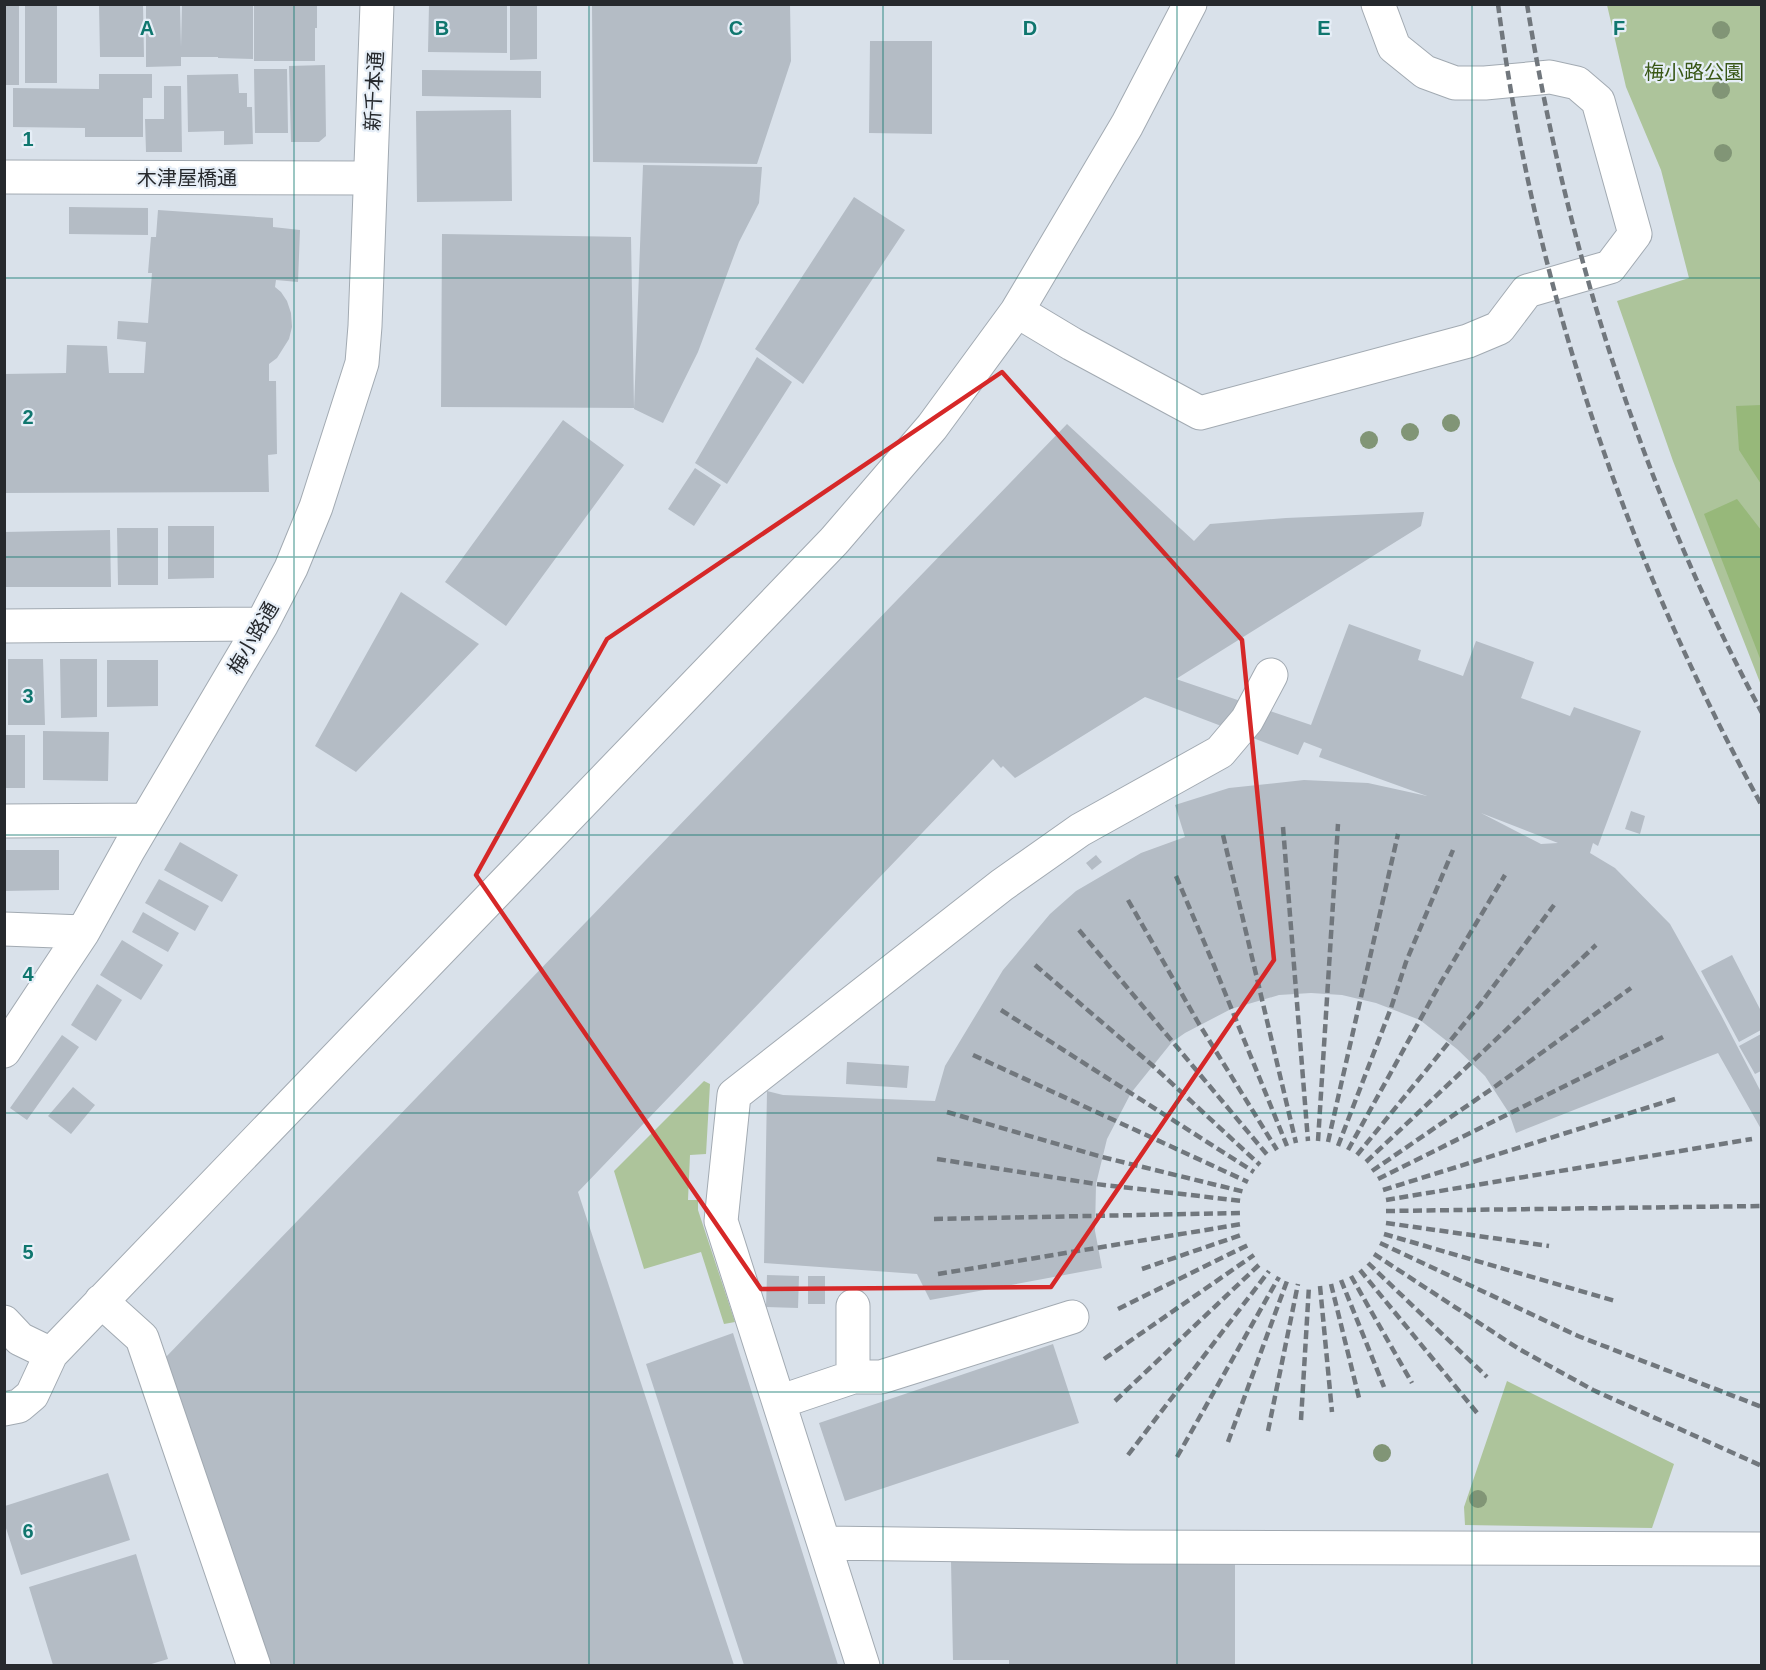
<svg xmlns="http://www.w3.org/2000/svg" width="1766" height="1670" viewBox="0 0 1766 1670" font-family="Helvetica,'Noto Sans JP',sans-serif">
	<style>
		.green { fill: #adc49b }
		.forest { fill: #97b87a }
		.building { fill: #b4bcc5; fill-rule: evenodd }
		.lines { fill: none; stroke-linecap: round; stroke-linejoin: round }
		.minor-casing { stroke: #a2aab2; stroke-width: 35 }
		.minor { stroke: #fff; stroke-width: 33 }
		.rail { stroke: #71777d; stroke-width: 4.5; stroke-dasharray: 9 4.5; stroke-linecap: butt }
		.tree { fill: #819576 }
		.marked { fill: none; stroke: #d62828; stroke-width: 4.5; stroke-linejoin: round }
		.grid { fill: none; stroke: #0f766e; stroke-width: 1.5; stroke-opacity: 0.55 }
		.labels { text-anchor: middle; dominant-baseline: central; stroke-width: 4.5; stroke-linejoin: round; paint-order: stroke }
		.park-label { font-size: 20px; fill: #395717; stroke: #e6eef7 }
		.street-label { font-size: 20px; fill: #26292d; stroke: #e6eef7 }
		.grid-label { font-size: 20px; text-anchor: middle; font-weight: bold; fill: #0f766e; stroke: #e6eef7; stroke-width: 4.5; stroke-linejoin: round; paint-order: stroke }
	</style>
	<rect width="100%" height="100%" fill="#d9e1ea"/>
	<path class="green" d="M 1607,5 L 1761,5 L 1761,685 L 1673,461 L 1617,301 L 1689,278 L 1661,170 L 1626,87 Z
		M 704,1081 L 710,1084 L 706,1154 L 690,1155 L 688,1200 L 698,1200 L 698,1210 L 735,1322 L 724,1324 L 701,1252 L 644,1269 L 614,1171 Z
		M 1507,1381 L 1674,1464 L 1652,1528 L 1465,1525 L 1464,1507 Z"/>
	<path class="forest" d="M 1761,405 L 1762,405 L 1761,484 L 1739,450 L 1736,406 Z
		M 1737,499 L 1761,530 L 1761,661 L 1704,514 Z"/>
	<path class="building" d="M 4,4 L 19,4 L 19,85 L 4,85 Z
		M 25,4 L 57,4 L 57,83 L 25,83 Z
		M 146,4 L 180,4 L 181,47 L 182,4 L 253,4 L 253,59 L 218,58 L 218,57 L 181,57 L 181,66 L 146,67 Z
		M 254,4 L 317,4 L 317,28 L 315,28 L 315,61 L 254,61 Z
		M 429,4 L 507,4 L 507,53 L 428,52 Z
		M 510,4 L 537,4 L 537,59 L 510,60 Z
		M 592,4 L 790,4 L 791,61 L 757,164 L 593,162 Z
		M 99,5 L 143,5 L 144,57 L 100,57 Z
		M 870,41 L 932,41 L 932,134 L 869,133 Z
		M 325,65 L 326,136 L 319,142 L 291,142 L 289,66 Z
		M 254,69 L 287,69 L 288,133 L 255,133 Z
		M 422,70 L 541,71 L 541,98 L 422,96 Z
		M 99,74 L 152,74 L 152,98 L 143,98 L 143,137 L 85,137 L 85,128 L 13,127 L 13,88 L 99,89 Z
		M 238,74 L 239,93 L 247,93 L 247,107 L 252,107 L 253,144 L 224,145 L 224,131 L 188,132 L 187,75 Z
		M 164,86 L 181,86 L 182,152 L 146,152 L 145,119 L 164,119 Z
		M 511,110 L 512,201 L 417,202 L 416,111 Z
		M 643,165 L 762,167 L 759,203 L 739,242 L 698,352 L 663,423 L 634,409 Z
		M 854,197 L 905,230 L 803,384 L 755,349 Z
		M 69,207 L 148,208 L 148,235 L 69,234 Z
		M 158,210 L 273,218 L 273,227 L 300,230 L 298,282 L 276,280 L 275,287 L 281,292 L 287,301 L 291,313 L 292,327 L 289,339 L 277,358 L 269,364 L 269,381 L 276,381 L 277,454 L 268,455 L 269,492 L 4,493 L 4,374 L 66,373 L 67,345 L 107,346 L 109,373 L 144,373 L 146,342 L 117,339 L 118,321 L 148,323 L 152,273 L 148,273 L 151,237 L 156,237 Z
		M 442,234 L 631,237 L 634,408 L 441,407 Z
		M 757,357 L 792,382 L 727,484 L 695,463 Z
		M 563,420 L 624,465 L 506,626 L 445,582 Z
		M 1067,424 L 1194,541 L 1210,524 L 1286,518 L 1424,512 L 1421,526 L 1176,679 L 1311,725 L 1349,624 L 1421,650 L 1418,660 L 1463,676 L 1476,641 L 1534,662 L 1521,698 L 1570,716 L 1574,707 L 1641,731 L 1598,846 L 1593,843 L 1590,853 L 1615,868 L 1670,924 L 1721,1015 L 1761,1092 L 1761,1129 L 1718,1053 L 1516,1133 L 1509,1113 L 1485,1076 L 1457,1049 L 1420,1020 L 1376,1003 L 1342,995 L 1311,993 L 1279,995 L 1231,1009 L 1185,1033 L 1172,1042 L 1131,1093 L 1107,1139 L 1096,1184 L 1095,1231 L 1102,1268 L 930,1300 L 917,1274 L 764,1263 L 767,1091 L 783,1095 L 935,1101 L 945,1066 L 1003,970 L 1050,914 L 1076,891 L 1141,853 L 1185,837 L 1175,805 L 1229,788 L 1304,780 L 1368,783 L 1427,796 L 1319,757 L 1322,749 L 1304,742 L 1298,755 L 1145,697 L 1015,778 L 1003,766 L 1001,768 L 993,759 L 578,1192 L 734,1665 L 267,1665 L 165,1358 ZM 1481,813 L 1558,843 L 1541,844 Z
		M 695,468 L 721,485 L 694,526 L 668,509 Z
		M 168,526 L 214,526 L 214,578 L 168,579 Z
		M 117,528 L 158,528 L 158,585 L 118,585 Z
		M 110,530 L 111,587 L 4,587 L 4,532 Z
		M 401,592 L 479,644 L 356,772 L 315,746 Z
		M 8,659 L 43,659 L 45,725 L 8,725 Z
		M 60,659 L 97,659 L 97,717 L 61,718 Z
		M 107,660 L 158,660 L 158,706 L 107,707 Z
		M 43,731 L 109,732 L 108,781 L 43,780 Z
		M 4,735 L 25,735 L 25,788 L 4,788 Z
		M 1631,811 L 1645,816 L 1640,834 L 1625,829 Z
		M 180,842 L 238,875 L 222,902 L 164,870 Z
		M 4,850 L 59,850 L 59,890 L 4,891 Z
		M 1096,855 L 1102,862 L 1092,870 L 1086,863 Z
		M 159,879 L 209,906 L 195,931 L 145,903 Z
		M 143,912 L 179,933 L 168,952 L 132,932 Z
		M 122,940 L 163,965 L 141,1000 L 100,975 Z
		M 1732,955 L 1761,1011 L 1761,1030 L 1739,1042 L 1701,971 Z
		M 97,984 L 122,1000 L 96,1041 L 71,1025 Z
		M 1761,1034 L 1761,1071 L 1755,1074 L 1739,1046 Z
		M 62,1035 L 79,1047 L 27,1120 L 10,1108 Z
		M 847,1062 L 909,1066 L 907,1088 L 846,1084 Z
		M 73,1087 L 95,1105 L 71,1134 L 48,1116 Z
		M 767,1275 L 799,1276 L 798,1308 L 766,1307 Z
		M 808,1276 L 825,1276 L 825,1304 L 808,1304 Z
		M 733,1333 L 838,1665 L 744,1665 L 646,1364 Z
		M 1053,1344 L 1079,1423 L 845,1501 L 819,1423 Z
		M 108,1473 L 130,1540 L 21,1575 L 5,1525 L 5,1506 Z
		M 136,1554 L 168,1659 L 148,1665 L 53,1665 L 29,1587 Z
		M 1235,1558 L 1235,1665 L 1009,1665 L 1009,1660 L 953,1660 L 951,1561 Z"/>
	<g class="lines">
		<defs>
			<path id="minor" d="M 4,177 L 370,178
				M 1017,311 L 1072,344 L 1200,413 L 1468,341 L 1499,328 L 1527,291 L 1610,267 L 1635,234 L 1598,101 L 1577,83 L 1550,77 L 1485,83 L 1455,83 L 1425,72 L 1394,47 L 1378,4
				M 4,626 L 262,624
				M 4,821 L 146,820
				M 4,929 L 83,932
				M 4,1051 L 83,932 L 129,849 L 262,624 L 291,568 L 316,507 L 362,363 L 365,326 L 377,4
				M 101,1301 L 142,1338 L 254,1666
				M 853,1306 L 853,1377
				M 4,1322 L 20,1339 L 51,1354
				M 779,1402 L 853,1377 L 881,1377 L 1072,1317
				M 4,1409 L 19,1406 L 32,1395 L 51,1354 L 834,541 L 932,427 L 1017,311 L 1127,125 L 1190,4
				M 824,1543 L 1128,1547 L 1762,1549
				M 863,1666 L 721,1221 L 734,1095 L 1002,885 L 1080,830 L 1220,752 L 1247,720 L 1271,675"/>
		</defs>
		<use href="#minor" class="minor-casing"/>
		<use href="#minor" class="minor"/>
		<path class="rail" d="M 1498,4 C 1534,285 1625,558 1762,806
			M 1527,4 C 1567,252 1643,491 1762,713
			M 1283,827 L 1308,1141
			M 1223,835 L 1296,1143
			M 1176,876 L 1213,963 L 1287,1146
			M 1128,900 L 1199,1024 L 1277,1150
			M 1079,930 L 1269,1157
			M 1035,965 L 1152,1065 L 1260,1165
			M 1001,1010 L 1254,1172
			M 973,1055 L 1248,1182
			M 947,1112 L 1102,1157 L 1245,1192
			M 1318,1141 L 1338,824
			M 1328,1142 L 1398,834
			M 1338,1146 L 1391,1008 L 1406,962 L 1453,850
			M 1348,1150 L 1441,982 L 1505,875
			M 1357,1155 L 1481,1003 L 1554,905
			M 937,1159 L 1096,1184 L 1242,1201
			M 1366,1162 L 1596,945
			M 1372,1171 L 1493,1088 L 1631,988
			M 1378,1179 L 1663,1037
			M 1383,1190 L 1675,1099
			M 1386,1200 L 1752,1139
			M 1386,1211 L 1762,1206
			M 934,1219 L 1241,1213
			M 1386,1223 L 1549,1246
			M 1384,1234 L 1615,1301
			M 1380,1243 L 1578,1336 L 1762,1407
			M 1374,1254 L 1519,1349 L 1593,1390 L 1762,1466
			M 1368,1263 L 1487,1377
			M 1142,1269 L 1244,1234
			M 1360,1270 L 1478,1414
			M 938,1274 L 1242,1224
			M 1351,1276 L 1412,1383
			M 1341,1280 L 1384,1387
			M 1331,1284 L 1360,1402
			M 1320,1286 L 1332,1412
			M 1118,1309 L 1248,1245
			M 1104,1359 L 1254,1255
			M 1115,1401 L 1261,1263
			M 1301,1420 L 1309,1286
			M 1268,1431 L 1298,1284
			M 1228,1442 L 1287,1281
			M 1128,1455 L 1269,1271
			M 1177,1457 L 1279,1277"/>
	</g>
	<g class="tree">
		<circle cx="1721" cy="30" r="9"/>
		<circle cx="1721" cy="90" r="9"/>
		<circle cx="1723" cy="153" r="9"/>
		<circle cx="1451" cy="423" r="9"/>
		<circle cx="1410" cy="432" r="9"/>
		<circle cx="1369" cy="440" r="9"/>
		<circle cx="1382" cy="1453" r="9"/>
		<circle cx="1478" cy="1499" r="9"/>
	</g>
	<path class="marked" d="M 1002,372 L 1242,640 L 1274,960 L 1051,1287 L 761,1289 L 476,875 L 607,639 Z"/>
	<path class="grid" d="M 294,4 L 294,1666M 589,4 L 589,1666M 883,4 L 883,1666M 1177,4 L 1177,1666M 1472,4 L 1472,1666M 4,278 L 1762,278M 4,557 L 1762,557M 4,835 L 1762,835M 4,1113 L 1762,1113M 4,1392 L 1762,1392"/>
	<g class="labels">
		<g class="park-label">
			<text x="1694" y="72">梅小路公園</text>
		</g>
		<g class="street-label">
			<text transform="translate(374 91) rotate(-87)">新千本通</text>
			<text x="187" y="178">木津屋橋通</text>
			<text transform="translate(253 638) rotate(-60)">梅小路通</text>
		</g>
	</g>
	<g class="grid-label">
		<text x="147" y="35">A</text>
		<text x="442" y="35">B</text>
		<text x="736" y="35">C</text>
		<text x="1030" y="35">D</text>
		<text x="1324" y="35">E</text>
		<text x="1619" y="35">F</text>
		<text x="28" y="146">1</text>
		<text x="28" y="424">2</text>
		<text x="28" y="703">3</text>
		<text x="28" y="981">4</text>
		<text x="28" y="1259">5</text>
		<text x="28" y="1538">6</text>
	</g>
	<rect width="1766" height="1670" fill="none" stroke="#26292d" stroke-width="12"/>
</svg>
